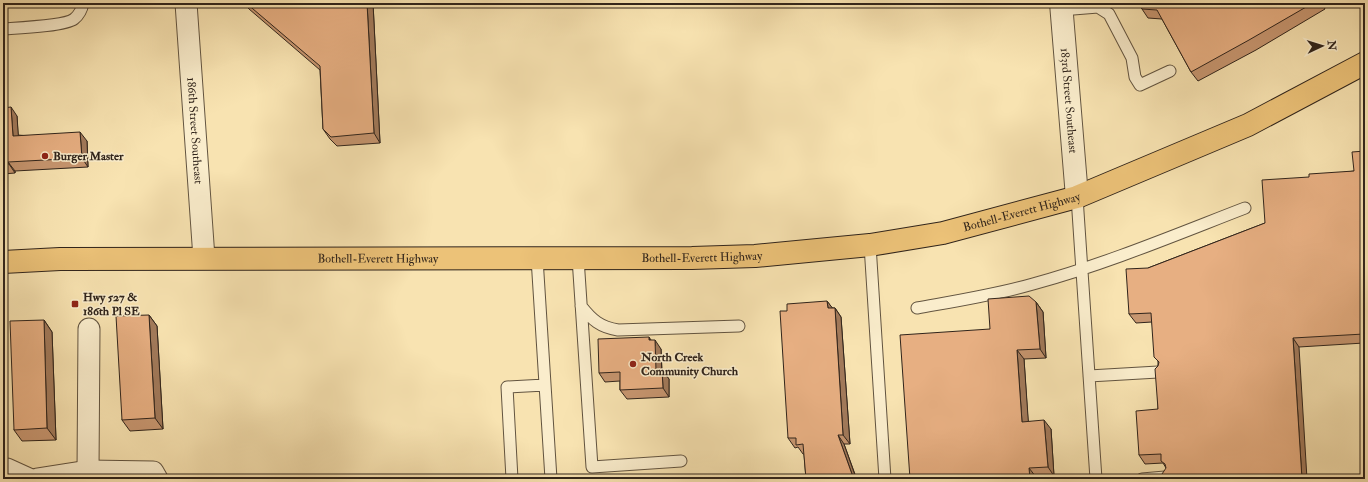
<svg xmlns="http://www.w3.org/2000/svg" width="1368" height="482" viewBox="0 0 1368 482" font-family="'IM FELL Double Pica',serif">
	<style>
		.lines { fill: none; stroke-linecap: round; stroke-linejoin: round }
		.service-casing { stroke: #625440; stroke-width: 13 }
		.minor-casing { stroke: #625440; stroke-width: 23 }
		.tertiary-casing { stroke: #625440; stroke-width: 24 }
		.primary-casing { stroke: #30241b; stroke-width: 24 }
		.service { stroke: #faedcc; stroke-width: 11 }
		.minor { stroke: #faedcc; stroke-width: 21 }
		.tertiary { stroke: #faedcc; stroke-width: 22 }
		.primary { stroke: #ecc278; stroke-width: 22 }
		.wall { fill: #c79670; stroke: #30241b }
		.shaded-wall { fill: #a27a5b; stroke: #30241b }
		.building { fill: #e7af82; stroke: #30241b }
		.poi-dot { fill: #8f2418; stroke: #faedcc; stroke-width: 1.5 }
		.labels { text-anchor: middle; dominant-baseline: central; stroke-width: 3; stroke-linejoin: round; paint-order: stroke }
		.street-label { font-size: 12px; fill: #30241b; stroke: #faedcc }
		.poi-label { font-size: 12px; font-weight: bold; fill: #30241b; stroke: #faedcc; text-anchor: start }
	</style>
	<rect width="100%" height="100%" fill="#f8e3b1"/>
	<filter id="stains"><feTurbulence type="fractalNoise" baseFrequency=".005" numOctaves="4"/><feColorMatrix values="0 0 0 0 .2 0 0 0 0 .09 0 0 0 0 .02 0 0 0 .5 -.17"/></filter>
	<radialGradient id="worn" r=".72"><stop offset=".6" stop-color="#630" stop-opacity="0"/><stop offset="1" stop-color="#630" stop-opacity=".3"/></radialGradient>
	<g class="lines">
		<defs>
			<path id="service" d="M 1061,10 L 1098,7 L 1109,14 L 1132,58 L 1135,77 L 1140,85 L 1170,71
				M 3,29 C 16,28 65,26 74,19 C 79,15 82,9 83,3
				M 1077,197 L 1096,479
				M 870,245 L 885,479
				M 537,258 L 551,479
				M 578,258 L 592,467 L 681,461
				M 581,306 C 592,320 600,327 618,330 L 739,326
				M 917,308 C 956,301 995,295 1033,284 C 1106,264 1175,235 1245,208
				M 1089,376 L 1158,372
				M 512,479 L 507,387 L 545,385
				M 1142,479 L 1165,477"/>
			<g id="minor">
				<path id="s1" d="M 186,3 L 204,258"/>
				<path d="M 3,469 L 7,469 L 29,479"/>
				<path d="M 88,471 L 89,329"/>
				<path d="M 37,479 L 88,471 L 153,472 L 157,479"/>
			</g>
			<g id="tertiary">
				<path id="s2" d="M 1061,3 L 1077,197"/>
			</g>
			<g id="primary">
				<path id="s3" d="M 3,262 L 60,259 L 692,258 L 755,256 L 870,245 L 943,233 L 1077,197 L 1248,125 L 1365,63"/>
			</g>
		</defs>
		<use href="#service" class="service-casing"/>
		<use href="#minor" class="minor-casing"/>
		<use href="#tertiary" class="tertiary-casing"/>
		<use href="#primary" class="primary-casing"/>
		<use href="#service" class="service"/>
		<use href="#minor" class="minor"/>
		<use href="#tertiary" class="tertiary"/>
		<use href="#primary" class="primary"/>
	</g>
	<path class="wall" d="M 244,3 L 373,3 L 380,143 L 337,146 L 330,139 L 323,129 L 320,70 L 249,9 Z
		M 1138,3 L 1322,3 L 1325,9 L 1256,50 L 1198,81 L 1191,72 L 1162,19 L 1148,18 Z
		M 3,108 L 17,116 L 18,135 L 87,141 L 88,167 L 15,171 L 15,173 L 3,174 Z
		M 1354,171 L 1364,343 L 1299,347 L 1166,468 L 1163,463 L 1145,464 L 1139,455 L 1158,409 L 1158,362 L 1152,322 L 1136,323 L 1129,314 L 1148,268 L 1265,223 L 1309,177 Z
		M 827,301 L 832,308 L 835,308 L 841,317 L 850,444 L 844,444 L 856,477 L 858,479 L 806,479 L 804,454 L 803,454 L 798,447 L 795,448 L 788,438 Z
		M 1036,302 L 1043,312 L 1046,358 L 1024,359 L 1028,421 L 1051,429 L 1054,476 L 1036,477 L 910,479 L 990,329 Z
		M 149,315 L 157,326 L 163,429 L 130,431 L 122,420 Z
		M 44,320 L 52,332 L 56,440 L 22,441 L 14,430 Z
		M 651,340 L 661,349 L 662,370 L 669,379 L 669,397 L 627,399 L 620,390 L 620,381 L 605,382 L 599,373 Z"/>
	<path class="shaded-wall" d="M 367,3 L 373,3 L 380,143 L 374,133 Z
		M 11,107 L 17,116 L 19,145 L 13,136 Z
		M 80,132 L 87,141 L 88,167 L 82,158 Z
		M 8,162 L 15,171 L 15,173 L 9,164 Z
		M 827,301 L 834,310 L 828,308 Z
		M 1036,302 L 1043,312 L 1046,358 L 1040,349 Z
		M 835,308 L 841,317 L 850,444 L 843,435 Z
		M 149,315 L 157,326 L 163,429 L 155,418 Z
		M 44,320 L 52,332 L 56,440 L 47,428 Z
		M 649,337 L 655,346 L 655,340 L 661,349 L 662,379 L 656,370 Z
		M 1293,338 L 1299,347 L 1307,479 L 1302,479 Z
		M 1017,350 L 1024,359 L 1029,431 L 1022,422 Z
		M 662,370 L 669,379 L 669,397 L 663,388 Z
		M 1044,420 L 1051,429 L 1054,476 L 1048,467 Z
		M 838,435 L 844,444 L 856,478 L 856,476 L 858,479 L 854,479 L 853,477 Z
		M 1029,468 L 1036,477 L 1036,479 L 1030,479 Z"/>
	<path class="building" d="M 246,3 L 367,3 L 374,133 L 331,137 L 323,129 L 320,66 Z
		M 1138,3 L 1313,3 L 1249,40 L 1191,72 L 1157,10 L 1142,9 Z
		M 11,107 L 13,136 L 80,132 L 82,158 L 8,162 L 9,164 L 3,164 L 3,108 Z
		M 1365,151 L 1365,353 L 1364,334 L 1293,338 L 1302,479 L 1162,479 L 1162,474 L 1166,468 L 1165,464 L 1161,461 L 1161,454 L 1139,455 L 1136,411 L 1158,409 L 1155,369 L 1158,366 L 1159,362 L 1154,357 L 1151,313 L 1129,314 L 1126,269 L 1148,268 L 1265,223 L 1262,180 L 1309,177 L 1309,174 L 1354,171 L 1352,152 Z
		M 1029,296 L 1036,302 L 1040,349 L 1017,350 L 1022,422 L 1044,420 L 1048,467 L 1029,468 L 1030,479 L 910,479 L 900,335 L 990,329 L 988,299 Z
		M 827,301 L 828,308 L 835,308 L 843,435 L 838,435 L 853,477 L 856,476 L 856,479 L 806,479 L 803,444 L 796,445 L 796,438 L 788,438 L 780,311 L 787,311 L 787,304 Z
		M 149,315 L 155,418 L 122,420 L 116,316 Z
		M 44,320 L 47,428 L 14,430 L 10,321 Z
		M 649,337 L 649,340 L 655,340 L 656,370 L 662,370 L 663,388 L 620,390 L 620,372 L 599,373 L 598,339 Z"/>
	<g class="poi-dot">
		<circle cx="45" cy="156" r="4"/>
		<rect x="71" y="300" width="8" height="8" rx="2"/>
		<circle cx="633" cy="364" r="4"/>
	</g>
	<g class="labels">
		<g class="street-label">
			<text stroke="none"><textPath href="#s2" startOffset="98">183rd Street Southeast</textPath></text>
			<text stroke="none"><textPath href="#s1" startOffset="128">186th Street Southeast</textPath></text>
			<text stroke="none"><textPath href="#s3" startOffset="1023">Bothell-Everett Highway</textPath></text>
			<text stroke="none"><textPath href="#s3" startOffset="699">Bothell-Everett Highway</textPath></text>
			<text stroke="none"><textPath href="#s3" startOffset="375">Bothell-Everett Highway</textPath></text>
		</g>
		<g class="poi-label">
			<text x="53" y="156">Burger Master</text>
			<text x="83" y="297">Hwy 527 &amp;<tspan x="83" dy="14">186th Pl SE</tspan></text>
			<text x="641" y="357">North Creek<tspan x="641" dy="14">Community Church</tspan></text>
		</g>
	</g>
	<rect width="1368" height="482" fill="none" stroke="#f8e3b1" stroke-width="16"/>
	<rect x="4" y="4" width="1360" height="474" fill="none" stroke="#30241b" stroke-width="2"/>
	<rect x="8" y="8" width="1352" height="466" fill="none" stroke="#30241b"/>
	<g transform="translate(1322 46) rotate(86)" stroke="#faedcc" stroke-width="3" paint-order="stroke">
	<path d="M0-3L7 15L0 10L-7 15Z" fill="#30241b"/>
	<text y="-6" font-size="11" font-weight="bold" text-anchor="middle" fill="#30241b">N</text>
	</g>
	<rect width="100%" height="100%" filter="url(#stains)"/>
	<rect width="100%" height="100%" fill="url(#worn)"/>
</svg>
